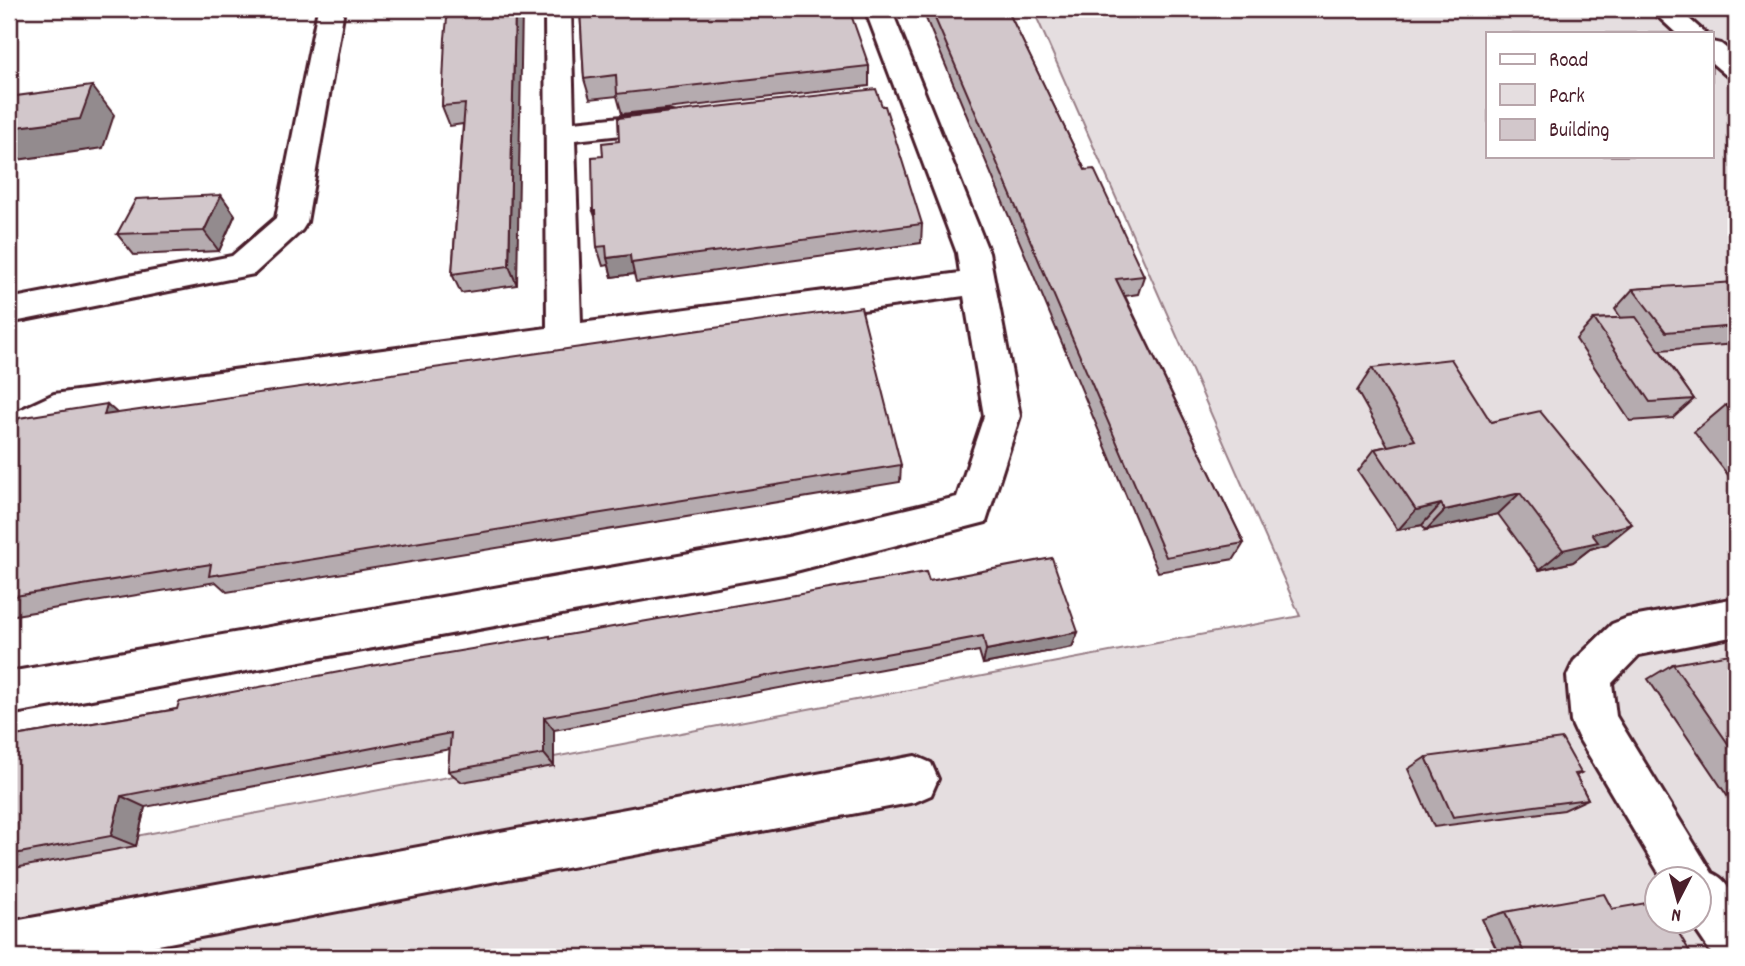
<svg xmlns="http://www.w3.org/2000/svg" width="1745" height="966" viewBox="0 0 1745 966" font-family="Dekko,sans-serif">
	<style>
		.green { fill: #e5dee0; stroke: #987e86; stroke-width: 2; fill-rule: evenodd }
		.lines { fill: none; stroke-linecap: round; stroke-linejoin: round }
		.minor-casing { stroke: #4a1f2b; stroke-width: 6 }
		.minor { fill: #fff; fill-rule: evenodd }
		.wall { fill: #b5abaf; stroke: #4a1f2b; stroke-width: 2 }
		.shaded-wall { fill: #938b8e; stroke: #4a1f2b; stroke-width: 2 }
		.building { fill: #d2c7cb; stroke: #4a1f2b; stroke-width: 2 }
	</style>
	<rect width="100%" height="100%" fill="#fff"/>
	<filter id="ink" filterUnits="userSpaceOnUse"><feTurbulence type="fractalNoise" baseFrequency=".0143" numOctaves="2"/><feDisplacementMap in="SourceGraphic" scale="14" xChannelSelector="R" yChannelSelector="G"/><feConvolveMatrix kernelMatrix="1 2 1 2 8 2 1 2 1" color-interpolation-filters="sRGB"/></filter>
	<g filter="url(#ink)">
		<path class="green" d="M 1033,9 L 1736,9 L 1736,957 L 9,957 L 9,860 L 1300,616 ZM 1488,33 L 1712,33 L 1712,156 L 1488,156 ZM 1658,878 L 1700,878 L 1700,920 L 1658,920 Z"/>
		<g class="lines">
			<defs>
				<path id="minor" d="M 318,9 L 344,9 L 307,222 L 302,230 L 254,274 L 9,323 L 9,299 L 232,256 L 276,218 Z
					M 545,9 L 571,9 L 574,122 L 669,112 L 679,115 L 683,121 L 679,127 L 669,130 L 575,140 L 581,323 L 960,273 L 957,253 L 865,9 L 891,9 L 989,253 L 1020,416 L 986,522 L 788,573 L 9,714 L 9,672 L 788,537 L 957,497 L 984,416 L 964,296 L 61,421 L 22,444 L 9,448 L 9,415 L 54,394 L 547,328 Z
					M 1650,9 L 1678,9 L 1705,33 L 1676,33 Z
					M 1712,42 L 1721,44 L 1736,56 L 1736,77 L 1726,75 L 1712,63 Z
					M 1736,598 L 1736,636 L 1639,655 L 1612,683 L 1616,716 L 1712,873 C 1743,886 1736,930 1736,957 L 1714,957 L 1689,920 L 1700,920 L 1700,878 L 1662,878 L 1578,737 L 1571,722 L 1567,676 L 1574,661 L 1612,624 L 1627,618 Z
					M 915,756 L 931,763 L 938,779 L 931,795 L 915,802 L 95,957 L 9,957 L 9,922 Z"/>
			</defs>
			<use href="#minor" class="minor-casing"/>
			<use href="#minor" class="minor"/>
		</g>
		<path class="wall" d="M 448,9 L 517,285 L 461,293 L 452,274 L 463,124 L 450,126 L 442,106 Z
			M 580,9 L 869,66 L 869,86 L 622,114 L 617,96 L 590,99 L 584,79 Z
			M 922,9 L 1007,9 L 1085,170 L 1144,276 L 1138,294 L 1125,296 L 1244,543 L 1234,559 L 1158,572 Z
			M 221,195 L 235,215 L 219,251 L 134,255 L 117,234 Z
			M 593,211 L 922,224 L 921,243 L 636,282 L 634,274 L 612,277 L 609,265 L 603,266 L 597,247 L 596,219 Z
			M 1736,283 L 1736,344 L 1660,350 L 1694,399 L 1673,418 L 1630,421 L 1576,339 L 1594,319 L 1621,318 L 1615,309 L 1633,289 Z
			M 1372,368 L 1491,422 L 1607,544 L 1590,549 L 1573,562 L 1539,570 L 1498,514 L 1426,530 L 1422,525 L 1398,530 L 1358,471 L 1375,449 L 1388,446 L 1357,391 Z
			M 1736,404 L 1736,485 L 1694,432 L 1726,405 Z
			M 117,413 L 901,465 L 900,482 L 227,592 L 216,582 L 9,616 L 9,444 Z
			M 929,581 L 1078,632 L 1072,647 L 983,664 L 979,651 L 554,730 L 554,766 L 462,782 L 448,771 L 450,749 L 145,807 L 136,846 L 9,869 L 9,737 L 177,709 L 551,638 Z
			M 1736,663 L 1736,802 L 1732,803 L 1648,679 L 1673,664 Z
			M 1426,757 L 1581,773 L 1576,776 L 1588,799 L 1564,810 L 1434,827 L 1408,769 Z
			M 1649,908 L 1693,957 L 1500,957 L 1482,919 L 1505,912 Z"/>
		<path class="shaded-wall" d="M 515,9 L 522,9 L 517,285 L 509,266 Z
			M 92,86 L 114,115 L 103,148 L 9,161 L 9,128 Z
			M 221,195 L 235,215 L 219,251 L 204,231 Z
			M 630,255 L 634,274 L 612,277 L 607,258 Z
			M 107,404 L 127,422 L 104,415 Z
			M 1520,493 L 1498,514 L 1426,530 L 1445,510 Z
			M 1441,504 L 1422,525 L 1398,530 L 1416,510 Z
			M 1632,524 L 1607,544 L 1590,549 L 1573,562 L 1539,570 L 1563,550 L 1592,534 Z
			M 1078,632 L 1072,647 L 983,664 L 986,650 Z
			M 544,717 L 554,730 L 554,766 L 544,754 Z
			M 121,796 L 145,807 L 136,846 L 111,836 Z"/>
		<path class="building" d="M 448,9 L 515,9 L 509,266 L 452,274 L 465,104 L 442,106 L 445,38 Z
			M 580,9 L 849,9 L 869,66 L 617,94 L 616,75 L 584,79 Z
			M 931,9 L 1007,9 L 1085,170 L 1094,169 L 1144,276 L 1116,279 L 1244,543 L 1166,557 Z
			M 92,86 L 80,119 L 9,128 L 9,97 Z
			M 876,89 L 882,106 L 885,106 L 922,224 L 631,263 L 630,255 L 607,258 L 606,246 L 597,247 L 595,211 L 593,211 L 592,157 L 603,156 L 602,143 L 619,141 L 618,118 Z
			M 221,195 L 204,231 L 117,234 L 136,199 Z
			M 1735,282 L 1736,283 L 1736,326 L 1666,332 L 1633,289 Z
			M 861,307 L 901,465 L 209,576 L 211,564 L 9,597 L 9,444 L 19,418 L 107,404 L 104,415 Z
			M 1636,317 L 1694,399 L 1650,402 L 1594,319 Z
			M 1451,359 L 1491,422 L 1540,411 L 1632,524 L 1592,534 L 1598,542 L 1563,550 L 1520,493 L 1445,510 L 1441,504 L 1416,510 L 1375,449 L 1415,440 L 1372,368 Z
			M 1736,404 L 1736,418 L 1726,405 Z
			M 1052,558 L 1078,632 L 986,650 L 983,636 L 544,717 L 544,754 L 448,771 L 451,733 L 121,796 L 111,836 L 9,855 L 9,737 L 177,709 L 179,702 L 382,664 L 550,636 L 550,638 L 926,572 L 929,581 Z
			M 1730,654 L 1736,663 L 1736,755 L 1673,664 Z
			M 1562,739 L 1581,773 L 1575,774 L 1588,799 L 1453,817 L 1426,757 Z
			M 1604,894 L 1612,909 L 1646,903 L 1649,908 L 1657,907 L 1657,920 L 1671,920 L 1693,957 L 1526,957 L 1505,912 Z"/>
	</g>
	<rect width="1745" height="966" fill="none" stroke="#fff" stroke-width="35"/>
	<rect x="18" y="18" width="1710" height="931" fill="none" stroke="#4a1f2b" stroke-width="2.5" filter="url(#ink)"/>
	<rect x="1486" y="32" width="228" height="126" fill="#ffffff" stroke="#b7a5aa" stroke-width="2"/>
	<rect x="1500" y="54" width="35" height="10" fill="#ffffff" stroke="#b7a5aa" stroke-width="2"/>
	<text x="1549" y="66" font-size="21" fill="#4a1f2b">Road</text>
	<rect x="1500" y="84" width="35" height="21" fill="#e5dee0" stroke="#b7a5aa" stroke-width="2"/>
	<text x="1549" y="102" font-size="21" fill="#4a1f2b">Park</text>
	<rect x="1500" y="119" width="35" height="21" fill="#d2c7cb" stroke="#b7a5aa" stroke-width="2"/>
	<text x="1549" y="136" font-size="21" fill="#4a1f2b">Building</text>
	<g transform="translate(1678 900) rotate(186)"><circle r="33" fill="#ffffff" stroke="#b7a5aa" stroke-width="2"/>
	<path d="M0-5L12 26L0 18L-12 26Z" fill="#4a1f2b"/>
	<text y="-10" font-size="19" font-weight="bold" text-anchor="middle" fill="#4a1f2b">N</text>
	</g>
</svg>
